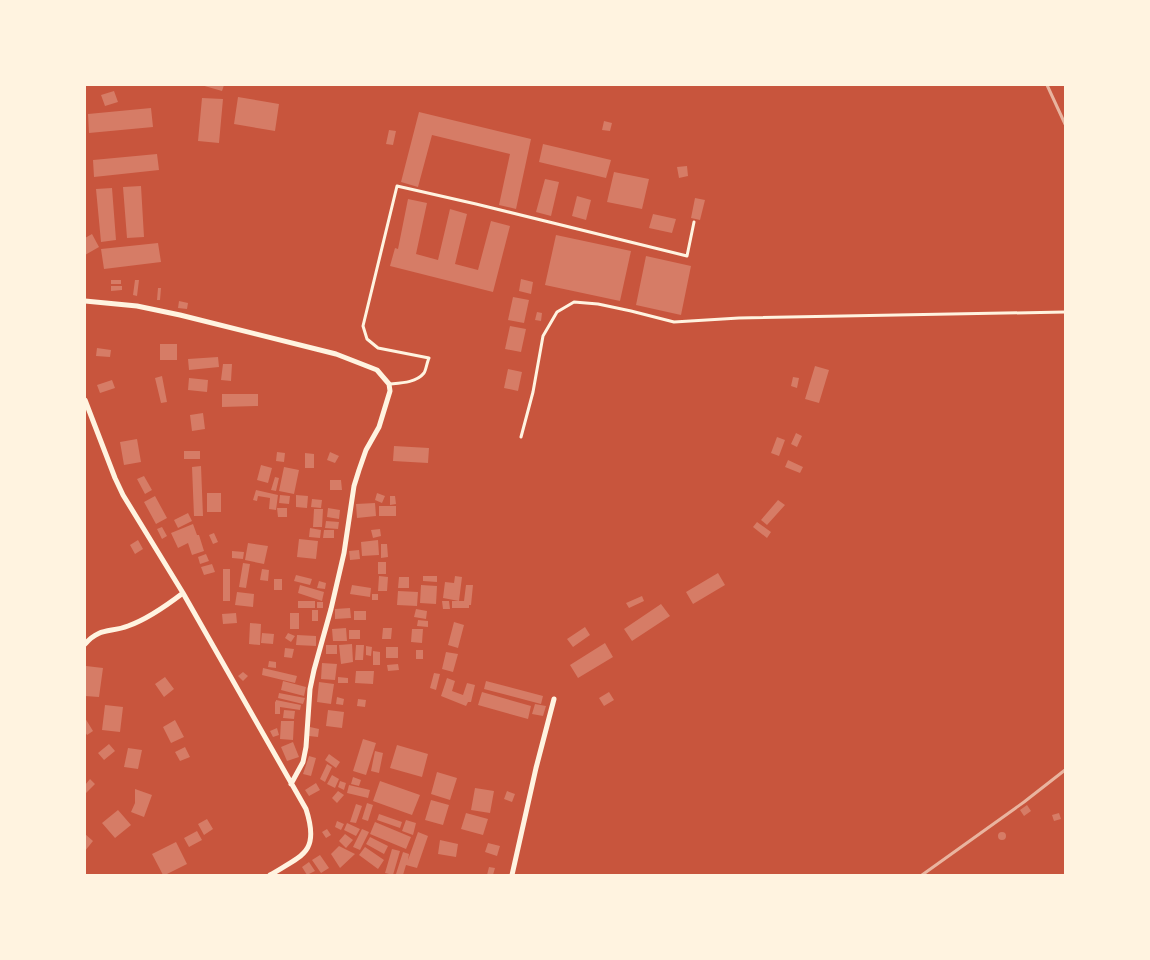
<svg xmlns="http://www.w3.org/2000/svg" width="1150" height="960" viewBox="0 0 1150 960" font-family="'Titillium Web',sans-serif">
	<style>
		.building { fill: #d67c66 }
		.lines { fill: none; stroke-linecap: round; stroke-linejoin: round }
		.service { stroke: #fff3e0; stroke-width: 3 }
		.minor { stroke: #fff3e0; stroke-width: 5 }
		.rail { stroke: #e9b49f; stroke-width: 3 }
	</style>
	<rect width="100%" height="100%" fill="#c8553d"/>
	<path class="building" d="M 201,85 L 224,85 L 222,91 Z
		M 114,91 L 118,102 L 105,106 L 101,95 Z
		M 238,97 L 279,104 L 275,131 L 234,124 Z
		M 202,98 L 223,99 L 219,143 L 198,141 Z
		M 151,108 L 153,127 L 89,133 L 88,114 Z
		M 419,112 L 531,139 L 516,209 L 499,205 L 510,154 L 432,135 L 418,187 L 401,182 Z
		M 604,121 L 612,123 L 610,131 L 602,130 Z
		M 389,130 L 396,131 L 393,145 L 386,144 Z
		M 543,144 L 611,160 L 606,178 L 539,162 Z
		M 157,154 L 159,170 L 94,177 L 93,160 Z
		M 687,166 L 688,176 L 679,178 L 677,167 Z
		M 614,172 L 649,179 L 642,209 L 607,202 Z
		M 545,179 L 559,182 L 551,216 L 536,212 Z
		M 141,186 L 144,237 L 127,238 L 123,187 Z
		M 112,188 L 116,240 L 101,242 L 96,189 Z
		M 577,196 L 591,200 L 586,220 L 572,216 Z
		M 695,198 L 705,200 L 700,220 L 691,218 Z
		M 408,199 L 427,203 L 416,254 L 438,260 L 450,209 L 467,214 L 455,264 L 478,270 L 491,221 L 510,226 L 493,292 L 390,266 L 395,248 L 398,249 Z
		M 653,214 L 676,219 L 672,233 L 649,228 Z
		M 92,234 L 99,247 L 85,255 L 85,238 Z
		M 556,235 L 631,251 L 620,301 L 545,285 Z
		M 158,243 L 161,262 L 104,269 L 101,249 Z
		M 646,256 L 691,266 L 681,315 L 636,305 Z
		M 521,279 L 533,282 L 531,294 L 519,291 Z
		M 111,280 L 121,280 L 121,284 L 111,284 Z
		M 135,280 L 139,280 L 137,296 L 133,295 Z
		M 111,286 L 122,286 L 122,290 L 111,291 Z
		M 158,288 L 161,288 L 160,300 L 157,300 Z
		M 513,297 L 529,300 L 524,323 L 508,320 Z
		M 179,301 L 188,303 L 187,309 L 178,308 Z
		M 537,312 L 542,313 L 541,321 L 535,320 Z
		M 510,326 L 526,329 L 521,352 L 505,349 Z
		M 160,344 L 177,344 L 177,360 L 160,360 Z
		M 97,348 L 111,350 L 110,357 L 96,356 Z
		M 218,357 L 219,367 L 189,370 L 188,359 Z
		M 223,364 L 232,364 L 231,381 L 221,380 Z
		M 815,366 L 829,370 L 819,403 L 805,399 Z
		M 508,369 L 522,372 L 518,391 L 504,388 Z
		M 162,376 L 167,402 L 161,403 L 155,378 Z
		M 793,377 L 799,378 L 797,388 L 791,386 Z
		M 189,378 L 208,380 L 207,392 L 188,390 Z
		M 112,380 L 115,388 L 100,393 L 97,385 Z
		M 222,394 L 258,394 L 258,406 L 222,407 Z
		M 203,413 L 205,429 L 192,431 L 190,415 Z
		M 796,433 L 802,436 L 797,447 L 791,444 Z
		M 777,437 L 785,440 L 779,456 L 771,453 Z
		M 137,439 L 141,462 L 124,465 L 120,442 Z
		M 394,446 L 429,448 L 428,463 L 393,461 Z
		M 184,451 L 200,451 L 200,459 L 184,459 Z
		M 277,452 L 285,453 L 284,462 L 276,461 Z
		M 330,452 L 339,456 L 335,463 L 327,460 Z
		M 305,453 L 314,454 L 314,468 L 305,468 Z
		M 788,460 L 803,467 L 800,473 L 785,467 Z
		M 261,465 L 272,468 L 268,483 L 257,480 Z
		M 201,466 L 203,516 L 194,516 L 192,467 Z
		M 284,467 L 299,470 L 294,494 L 279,491 Z
		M 144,476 L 152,490 L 145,494 L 137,479 Z
		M 275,477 L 279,478 L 276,491 L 271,490 Z
		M 330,480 L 341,480 L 342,490 L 330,490 Z
		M 256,490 L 278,495 L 276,510 L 269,509 L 270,498 L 258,496 L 257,501 L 253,500 Z
		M 207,493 L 221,493 L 221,512 L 207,512 Z
		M 377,493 L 385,496 L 382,503 L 375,500 Z
		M 280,495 L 290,496 L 289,504 L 279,503 Z
		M 296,495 L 308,496 L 307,508 L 296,507 Z
		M 155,496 L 167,518 L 156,524 L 144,502 Z
		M 390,496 L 395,496 L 396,504 L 390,505 Z
		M 312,499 L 322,500 L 321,508 L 311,507 Z
		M 778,500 L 785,505 L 767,525 L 761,520 Z
		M 375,503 L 376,516 L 357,518 L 356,504 Z
		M 379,506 L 396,506 L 396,516 L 379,516 Z
		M 277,508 L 287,508 L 287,517 L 278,517 Z
		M 328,508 L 340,510 L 339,519 L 327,517 Z
		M 314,509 L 323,509 L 322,527 L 313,527 Z
		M 188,513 L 192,521 L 178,528 L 174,520 Z
		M 326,521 L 339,522 L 338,529 L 325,528 Z
		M 757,522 L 771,532 L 767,538 L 753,527 Z
		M 193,524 L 197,535 L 199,535 L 204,551 L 192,555 L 188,543 L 178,548 L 171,533 Z
		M 162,527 L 167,536 L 162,539 L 157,529 Z
		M 310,528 L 321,530 L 320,538 L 309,537 Z
		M 380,529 L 381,536 L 373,538 L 371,530 Z
		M 324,530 L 334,530 L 334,538 L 323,538 Z
		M 214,533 L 218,542 L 213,544 L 209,535 Z
		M 299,539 L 318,541 L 316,559 L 297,557 Z
		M 138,540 L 143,549 L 135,554 L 130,545 Z
		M 378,540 L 379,555 L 362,556 L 361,542 Z
		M 248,543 L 268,546 L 264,564 L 245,560 Z
		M 381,544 L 387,544 L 388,557 L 381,558 Z
		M 359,550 L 360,559 L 350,560 L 349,551 Z
		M 232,551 L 244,552 L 243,559 L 232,558 Z
		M 206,554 L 209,561 L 200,564 L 198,557 Z
		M 378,562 L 386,562 L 386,574 L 378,574 Z
		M 243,563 L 250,564 L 246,588 L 239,587 Z
		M 212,564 L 215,572 L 204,575 L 201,567 Z
		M 223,569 L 230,569 L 230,601 L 223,601 Z
		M 262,569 L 269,570 L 268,581 L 260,580 Z
		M 718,573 L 725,585 L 693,604 L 686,592 Z
		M 296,575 L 312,579 L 310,585 L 294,581 Z
		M 379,576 L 388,577 L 387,591 L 378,591 Z
		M 423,576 L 437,576 L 437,582 L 423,581 Z
		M 455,576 L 462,577 L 459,601 L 443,598 L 445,582 L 454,583 Z
		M 399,577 L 409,577 L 409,588 L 398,588 Z
		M 274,579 L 282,579 L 282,590 L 274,590 Z
		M 319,581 L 326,583 L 325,589 L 317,588 Z
		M 300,585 L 324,592 L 322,601 L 298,593 Z
		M 352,585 L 371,588 L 370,597 L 350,594 Z
		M 421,585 L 437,586 L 436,604 L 420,603 Z
		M 466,585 L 473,585 L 471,605 L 469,605 L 469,608 L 452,608 L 452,601 L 464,601 Z
		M 398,591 L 418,592 L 417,606 L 397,605 Z
		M 237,592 L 254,594 L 253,607 L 235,605 Z
		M 372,594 L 378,594 L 378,600 L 372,600 Z
		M 642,596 L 644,601 L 629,608 L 626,603 Z
		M 298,601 L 315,601 L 315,608 L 298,608 Z
		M 442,601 L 449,601 L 450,609 L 443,609 Z
		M 317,602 L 323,602 L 323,608 L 317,608 Z
		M 661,604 L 670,616 L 632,641 L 624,629 Z
		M 350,608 L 351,618 L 335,619 L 335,609 Z
		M 416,609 L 427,611 L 426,619 L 414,617 Z
		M 312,610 L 318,610 L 318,621 L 312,621 Z
		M 354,611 L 366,611 L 366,620 L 354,620 Z
		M 236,613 L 237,623 L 223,624 L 222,614 Z
		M 290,613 L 299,613 L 299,629 L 290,629 Z
		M 418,620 L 428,621 L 428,627 L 417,626 Z
		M 454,622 L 464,625 L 458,648 L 448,645 Z
		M 250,623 L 261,624 L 260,645 L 249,644 Z
		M 585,627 L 590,635 L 573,647 L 567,639 Z
		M 346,628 L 347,641 L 333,641 L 332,629 Z
		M 383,628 L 392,628 L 391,639 L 382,639 Z
		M 412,629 L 423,629 L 422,643 L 411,642 Z
		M 349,630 L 360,630 L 360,639 L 349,639 Z
		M 262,633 L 274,634 L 273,644 L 261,643 Z
		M 288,633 L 295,636 L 291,642 L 285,638 Z
		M 297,635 L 316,636 L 316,646 L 296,645 Z
		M 605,643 L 613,657 L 578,678 L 570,665 Z
		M 352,644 L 353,662 L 341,664 L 339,645 Z
		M 326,645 L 337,645 L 337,654 L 326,654 Z
		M 356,645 L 364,645 L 363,660 L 355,660 Z
		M 366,646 L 372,647 L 371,656 L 366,655 Z
		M 386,647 L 398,647 L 398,658 L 386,658 Z
		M 285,648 L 294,649 L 292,658 L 284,657 Z
		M 416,650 L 423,650 L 423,659 L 416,659 Z
		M 373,651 L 380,652 L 380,665 L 373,665 Z
		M 446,652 L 458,654 L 453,672 L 442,669 Z
		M 269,661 L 276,662 L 276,668 L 268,667 Z
		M 322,663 L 337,664 L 335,680 L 321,679 Z
		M 398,664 L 399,670 L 388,671 L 387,665 Z
		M 86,666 L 103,668 L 99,697 L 85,696 Z
		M 263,668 L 297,676 L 295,683 L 262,675 Z
		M 356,671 L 374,671 L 373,684 L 355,683 Z
		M 243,672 L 248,676 L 243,681 L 238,676 Z
		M 434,673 L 440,674 L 436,690 L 430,688 Z
		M 165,677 L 174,689 L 164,697 L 155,684 Z
		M 338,677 L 348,678 L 348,683 L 338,683 Z
		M 447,678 L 455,681 L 452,691 L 463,695 L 467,683 L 475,685 L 471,702 L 468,702 L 466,706 L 441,696 Z
		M 283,681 L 306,687 L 304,696 L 281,690 Z
		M 486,681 L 543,696 L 541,704 L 484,689 Z
		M 319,682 L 334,684 L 331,704 L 317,702 Z
		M 482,692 L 531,706 L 528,719 L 478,705 Z
		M 609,692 L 614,700 L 604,706 L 599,698 Z
		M 279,693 L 305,698 L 303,704 L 278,698 Z
		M 337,697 L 344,699 L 343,705 L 336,704 Z
		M 358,699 L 366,700 L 365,707 L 357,706 Z
		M 276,700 L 301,705 L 300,710 L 280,707 L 280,714 L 275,714 L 275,701 L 276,702 Z
		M 535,704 L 546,706 L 543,716 L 532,714 Z
		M 105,705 L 123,707 L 120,732 L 102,730 Z
		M 284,710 L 295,711 L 294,719 L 283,718 Z
		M 328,710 L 344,712 L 342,728 L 326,726 Z
		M 85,718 L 93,731 L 87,735 L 85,732 Z
		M 175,720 L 184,737 L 171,743 L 163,727 Z
		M 281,721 L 294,721 L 293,740 L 280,739 Z
		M 310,727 L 319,729 L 318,737 L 309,736 Z
		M 277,728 L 279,735 L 273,737 L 270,731 Z
		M 363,739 L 376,743 L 366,775 L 353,771 Z
		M 293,742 L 299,757 L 287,761 L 281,747 Z
		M 109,744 L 115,751 L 104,760 L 98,753 Z
		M 397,745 L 428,754 L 422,777 L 390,768 Z
		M 185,747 L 190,757 L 180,761 L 175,752 Z
		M 128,748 L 142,750 L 138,769 L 124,767 Z
		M 375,751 L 383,753 L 379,773 L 371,771 Z
		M 329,754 L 340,762 L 336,768 L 325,760 Z
		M 309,756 L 316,758 L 311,776 L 303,774 Z
		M 327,764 L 332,767 L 325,782 L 320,779 Z
		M 437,772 L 457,778 L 450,800 L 431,794 Z
		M 332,775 L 339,779 L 335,788 L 327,784 Z
		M 353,777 L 361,780 L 359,786 L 351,784 Z
		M 90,779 L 95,784 L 85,794 L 85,785 Z
		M 340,781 L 346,783 L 344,790 L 338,787 Z
		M 380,781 L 420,795 L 412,815 L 373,801 Z
		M 316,783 L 320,790 L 309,796 L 305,790 Z
		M 349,785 L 370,790 L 368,798 L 347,793 Z
		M 475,788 L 494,791 L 490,813 L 471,810 Z
		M 135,789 L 152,795 L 144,817 L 131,812 L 135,803 Z
		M 338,791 L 344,795 L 337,803 L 332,798 Z
		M 507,791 L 515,794 L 512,802 L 504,799 Z
		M 431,800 L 449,805 L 443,825 L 425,820 Z
		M 367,803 L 373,805 L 368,821 L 362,819 Z
		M 356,804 L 362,806 L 356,823 L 350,822 Z
		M 1027,805 L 1031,811 L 1024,816 L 1020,810 Z
		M 118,810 L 131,825 L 115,838 L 102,823 Z
		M 466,813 L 488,819 L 483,835 L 461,829 Z
		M 1059,813 L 1061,819 L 1054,821 L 1052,815 Z
		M 379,814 L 402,822 L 400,828 L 377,820 Z
		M 207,819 L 213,829 L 204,835 L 198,824 Z
		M 406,820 L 416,823 L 413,835 L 402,831 Z
		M 337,821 L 344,824 L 341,830 L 335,827 Z
		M 375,822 L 411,837 L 406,849 L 370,834 Z
		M 347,823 L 360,829 L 356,836 L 344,830 Z
		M 327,829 L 331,835 L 326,838 L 322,832 Z
		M 362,829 L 369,832 L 360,850 L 353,847 Z
		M 197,831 L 202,840 L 189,847 L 184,838 Z
		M 418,832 L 428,836 L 417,868 L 406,865 L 403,875 L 396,874 L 403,852 L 409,854 L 408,860 Z
		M998 836a4 4 0 1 1 8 0a4 4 0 1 1-8 0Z
		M 85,834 L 93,841 L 85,851 Z
		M 345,834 L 353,840 L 346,848 L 339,841 Z
		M 370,837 L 388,846 L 384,854 L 366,844 Z
		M 440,840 L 458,844 L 456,857 L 438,854 Z
		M 176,842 L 187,864 L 165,875 L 163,875 L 152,854 Z
		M 488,843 L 500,846 L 497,856 L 485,852 Z
		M 339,846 L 355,854 L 340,868 L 331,854 Z
		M 365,847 L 384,860 L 378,869 L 359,855 Z
		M 392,849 L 400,851 L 393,875 L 385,873 Z
		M 320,855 L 329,868 L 321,873 L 312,860 Z
		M 309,862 L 315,871 L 307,875 L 302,867 Z
		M 489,867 L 495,868 L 493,875 L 487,875 Z"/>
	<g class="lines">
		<path class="service" d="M 389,384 C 400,383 416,383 424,373 C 426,370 427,362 429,358 L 378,348 L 367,339 L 363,326 L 397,186 L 476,204 L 687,256 L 694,222
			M 521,437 L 533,392 L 543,336 L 557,312 L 574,302 L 598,304 L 631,311 L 674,322 L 739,318 L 1065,312"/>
		<path class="minor" d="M 85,301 L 137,306 L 180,315 L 336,354 L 377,370 L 389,384 L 390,391 L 379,427 L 366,450 L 359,470 L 354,486 L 344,553 L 331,609 L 314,670 L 310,689 L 306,747 L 303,762 L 291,784
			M 85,400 L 115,478 L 123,495 L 183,593 L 306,809 C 320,852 303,855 270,875
			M 85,644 C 100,627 110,633 128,626 C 148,619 166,606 183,593
			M 512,875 L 536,768 L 554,699"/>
		<path class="rail" d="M 1047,85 L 1065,124
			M 922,875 L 1024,802 L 1065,770"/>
	</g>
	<rect width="1150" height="960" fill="none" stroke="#fff3e0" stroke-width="172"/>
</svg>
